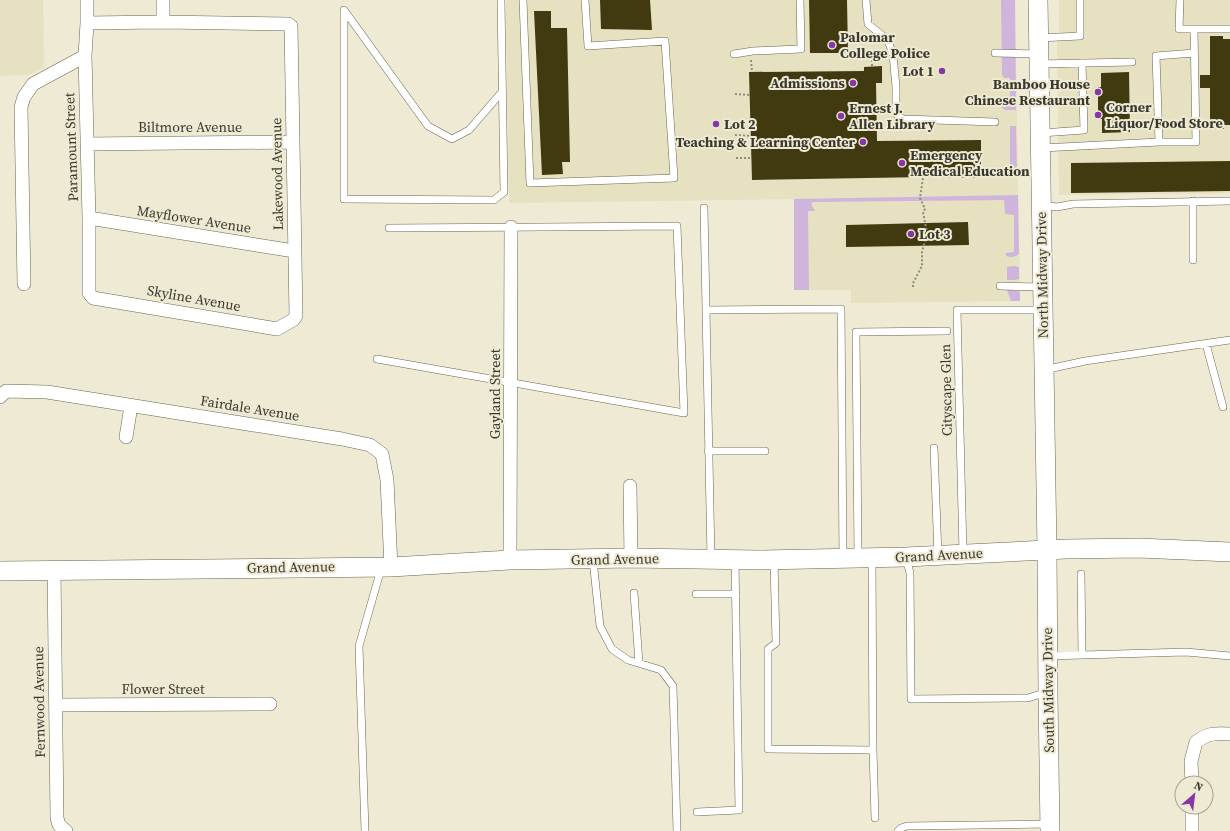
<svg xmlns="http://www.w3.org/2000/svg" width="1230" height="831" viewBox="0 0 1230 831" font-family="'Source Serif 4',serif">
	<style>
		.built { fill: #e5e1c1 }
		.green { fill: #cfb4dc }
		.building { fill: #413a11 }
		.lines { fill: none; stroke-linecap: round; stroke-linejoin: round }
		.lane-casing { stroke: #686550; stroke-width: 8 }
		.street-casing { stroke: #686550; stroke-width: 14 }
		.secondary-casing { stroke: #686550; stroke-width: 20 }
		.path { stroke: #8e8c7c; stroke-width: 2; stroke-dasharray: 2 2; stroke-linecap: butt }
		.lane { stroke: #fff; stroke-width: 7 }
		.street { stroke: #fff; stroke-width: 13 }
		.secondary { stroke: #fff; stroke-width: 19 }
		.poi-dot { fill: #8636a6; stroke: #eeead3; stroke-width: 1.5 }
		.labels { text-anchor: middle; dominant-baseline: central; stroke-width: 4; stroke-linejoin: round; paint-order: stroke }
		.poi-label { font-size: 14px; font-weight: bold; fill: #39382e; stroke: #eeead3; text-anchor: start }
		.street-label { font-size: 14px; fill: #39382e; stroke: #eeead3 }
	</style>
	<rect width="100%" height="100%" fill="#eeead3"/>
	<path class="built" d="M 0,0 L 43,0 L 44,67 L 29,75 L 0,76 Z
		M 506,0 L 1015,0 L 1020,301 L 851,303 L 851,290 L 794,290 L 794,199 L 509,203 Z
		M 1059,0 L 1230,0 L 1230,193 L 1059,195 L 1057,35 L 1059,34 Z"/>
	<path class="green" d="M 1001,0 L 1015,0 L 1016,110 L 1005,110 L 1002,108 L 1001,105 L 1010,105 L 1010,78 L 1004,78 L 1002,75 Z
		M 1010,126 L 1016,126 L 1017,175 L 1016,177 L 1010,177 Z
		M 1018,195 L 1019,254 C 1015,257 1011,258 1006,256 L 1006,253 L 1014,252 L 1014,215 L 1005,214 L 1004,200 L 813,202 L 811,204 L 815,211 L 808,211 L 809,290 L 794,290 L 794,199 Z
		M 1013,266 L 1019,267 L 1019,279 L 1015,280 L 1007,280 L 1007,267 Z
		M 1007,290 L 1013,290 L 1020,292 L 1020,301 L 1011,301 Z"/>
	<path class="building" d="M 600,0 L 650,0 L 652,30 L 601,29 Z
		M 809,0 L 847,0 L 848,53 L 810,53 Z
		M 534,11 L 551,11 L 551,28 L 567,28 L 570,162 L 562,162 L 563,174 L 542,175 Z
		M 1210,36 L 1223,36 L 1223,39 L 1230,39 L 1230,125 L 1224,125 L 1224,129 L 1210,129 L 1210,88 L 1200,88 L 1200,75 L 1210,75 Z
		M 882,66 L 882,83 L 876,83 L 877,141 L 981,140 L 981,178 L 927,177 L 752,180 L 749,72 L 864,71 L 864,67 Z
		M 1129,72 L 1130,132 L 1102,133 L 1102,119 L 1098,119 L 1098,87 L 1101,87 L 1101,73 Z
		M 1230,161 L 1230,191 L 1071,193 L 1071,163 Z
		M 968,222 L 969,245 L 846,247 L 846,225 Z"/>
	<g class="lines">
		<defs>
			<path id="lane" d="M 501,0 L 504,192 L 494,200 L 344,199 L 344,10 L 428,126 L 452,139 L 469,130 L 501,93
				M 523,0 L 530,183 L 674,178 L 665,41 L 588,46 L 585,0
				M 866,0 L 868,24 L 888,40 L 893,55 L 896,87 L 896,114 L 903,119 L 995,122
				M 1180,0 L 1179,29 L 1230,29
				M 1039,38 L 1080,36 L 1080,0
				M 995,53 L 1039,54
				M 1194,53 L 1156,56 L 1159,142 L 1196,142 L 1194,29
				M 734,54 L 753,51 L 801,49 L 800,0
				M 1039,64 L 1132,62
				M 1041,133 L 1084,130 L 1082,63
				M 1042,148 L 1159,142
				M 1041,205 L 1057,207 L 1073,204 L 1230,201
				M 704,208 L 711,559
				M 1193,260 L 1193,201
				M 1000,286 L 1042,287
				M 706,310 L 841,309 L 843,558
				M 1206,344 L 1223,407
				M 377,359 L 684,413 L 677,226 L 389,228
				M 1044,370 L 1085,361 L 1230,340
				M 934,448 L 938,556
				M 708,451 L 765,451
				M 963,553 L 957,310 L 1042,310
				M 858,557 L 856,332 L 947,331
				M 906,558 L 910,573 L 911,699 L 1028,698 L 1047,692
				M 593,560 L 600,626 L 612,649 L 628,660 L 661,670 L 673,686 L 677,831
				M 774,560 L 776,643 L 768,649 L 768,749 L 873,750 L 872,558
				M 1081,574 L 1082,655
				M 634,593 L 639,663
				M 696,594 L 736,594
				M 1048,656 L 1186,652 L 1230,656
				M 873,750 L 875,818
				M 697,812 L 739,810 L 735,560
				M 365,831 L 359,646 L 381,569
				M 898,831 L 901,828 L 907,826 L 1048,824"/>
			<path id="street" d="M 87,0 L 87,23 L 85,56 L 89,218 L 89,293 L 93,298 L 277,329 L 293,320 L 296,316 L 291,26 L 288,24 L 163,22 L 87,23
				M 163,22 L 163,0
				M 87,144 L 293,142
				M 89,218 L 294,251
				M 24,284 L 21,107 L 24,97 L 33,84 L 85,56
				M 0,397 L 6,391 L 47,392 L 342,439 L 370,445 L 382,454 L 387,480 L 391,567
				M 126,437 L 131,406
				M 630,486 L 631,558
				M 510,560 L 511,227
				M 54,570 L 57,818 L 59,825 L 66,831
				M 56,705 L 270,704
				M 1192,783 L 1191,761 L 1196,742 C 1208,733 1215,733 1230,734
				M 1192,807 L 1192,831"/>
			<path id="secondary" d="M 1038,0 L 1047,549 L 1048,694 L 1050,831
				M 0,571 L 391,567 L 510,560 L 631,558 L 758,560 L 906,557 L 1066,549 L 1139,548 L 1230,552"/>
		</defs>
		<use href="#lane" class="lane-casing"/>
		<use href="#street" class="street-casing"/>
		<use href="#secondary" class="secondary-casing"/>
		<path class="path" d="M 751,60 L 752,71
			M 872,66 L 872,58 L 884,56
			M 735,94 L 750,95
			M 735,135 L 751,136
			M 736,158 L 751,158
			M 913,287 L 913,283 L 922,266 L 922,252 L 927,233 L 923,212 L 925,209 L 920,198 L 923,178"/>
		<use href="#lane" class="lane"/>
		<use href="#street" class="street"/>
		<use href="#secondary" class="secondary"/>
	</g>
	<g class="poi-dot">
		<circle cx="832" cy="45" r="4"/>
		<circle cx="942" cy="71" r="4"/>
		<circle cx="853" cy="83" r="4"/>
		<circle cx="1098" cy="92" r="4"/>
		<circle cx="1098" cy="115" r="4"/>
		<circle cx="841" cy="116" r="4"/>
		<circle cx="716" cy="124" r="4"/>
		<circle cx="863" cy="142" r="4"/>
		<circle cx="902" cy="163" r="4"/>
		<circle cx="911" cy="234" r="4"/>
	</g>
	<g class="labels">
		<g class="poi-label">
			<text x="840" y="37">Palomar<tspan x="840" dy="16">College Police</tspan></text>
			<text x="934" y="71" text-anchor="end">Lot 1</text>
			<text x="845" y="83" text-anchor="end">Admissions</text>
			<text x="1090" y="84" text-anchor="end">Bamboo House<tspan x="1090" dy="16">Chinese Restaurant</tspan></text>
			<text x="1106" y="107">Corner<tspan x="1106" dy="16">Liquor/Food Store</tspan></text>
			<text x="849" y="108">Ernest J.<tspan x="849" dy="16">Allen Library</tspan></text>
			<text x="724" y="124">Lot 2</text>
			<text x="855" y="142" text-anchor="end">Teaching &amp; Learning Center</text>
			<text x="910" y="155">Emergency<tspan x="910" dy="16">Medical Education</tspan></text>
			<text x="919" y="234">Lot 3</text>
		</g>
		<g class="street-label">
			<text x="190" y="127">Biltmore Avenue</text>
			<text transform="translate(71 147) rotate(-92)">Paramount Street</text>
			<text transform="translate(277 174) rotate(-91)">Lakewood Avenue</text>
			<text transform="translate(194 219) rotate(9)">Mayflower Avenue</text>
			<text transform="translate(1042 275) rotate(-91)">North Midway Drive</text>
			<text transform="translate(194 298) rotate(10)">Skyline Avenue</text>
			<text transform="translate(946 390) rotate(-91)">Cityscape Glen</text>
			<text transform="translate(495 394) rotate(-90)">Gayland Street</text>
			<text transform="translate(250 408) rotate(9)">Fairdale Avenue</text>
			<text transform="translate(939 555) rotate(-3)">Grand Avenue</text>
			<text transform="translate(615 559) rotate(-1)">Grand Avenue</text>
			<text transform="translate(291 567) rotate(-1)">Grand Avenue</text>
			<text x="163" y="689">Flower Street</text>
			<text transform="translate(1048 690) rotate(-91)">South Midway Drive</text>
			<text transform="translate(39 702) rotate(-91)">Fernwood Avenue</text>
		</g>
	</g>
	<g transform="translate(1194 795) rotate(28)"><circle r="19" fill="#eeead3" stroke="#a6a391"/>
	<path d="M0-3L7 15L0 10L-7 15Z" fill="#8636a6"/>
	<text y="-6" font-size="11" font-weight="bold" text-anchor="middle" fill="#39382e">N</text>
	</g>
</svg>
